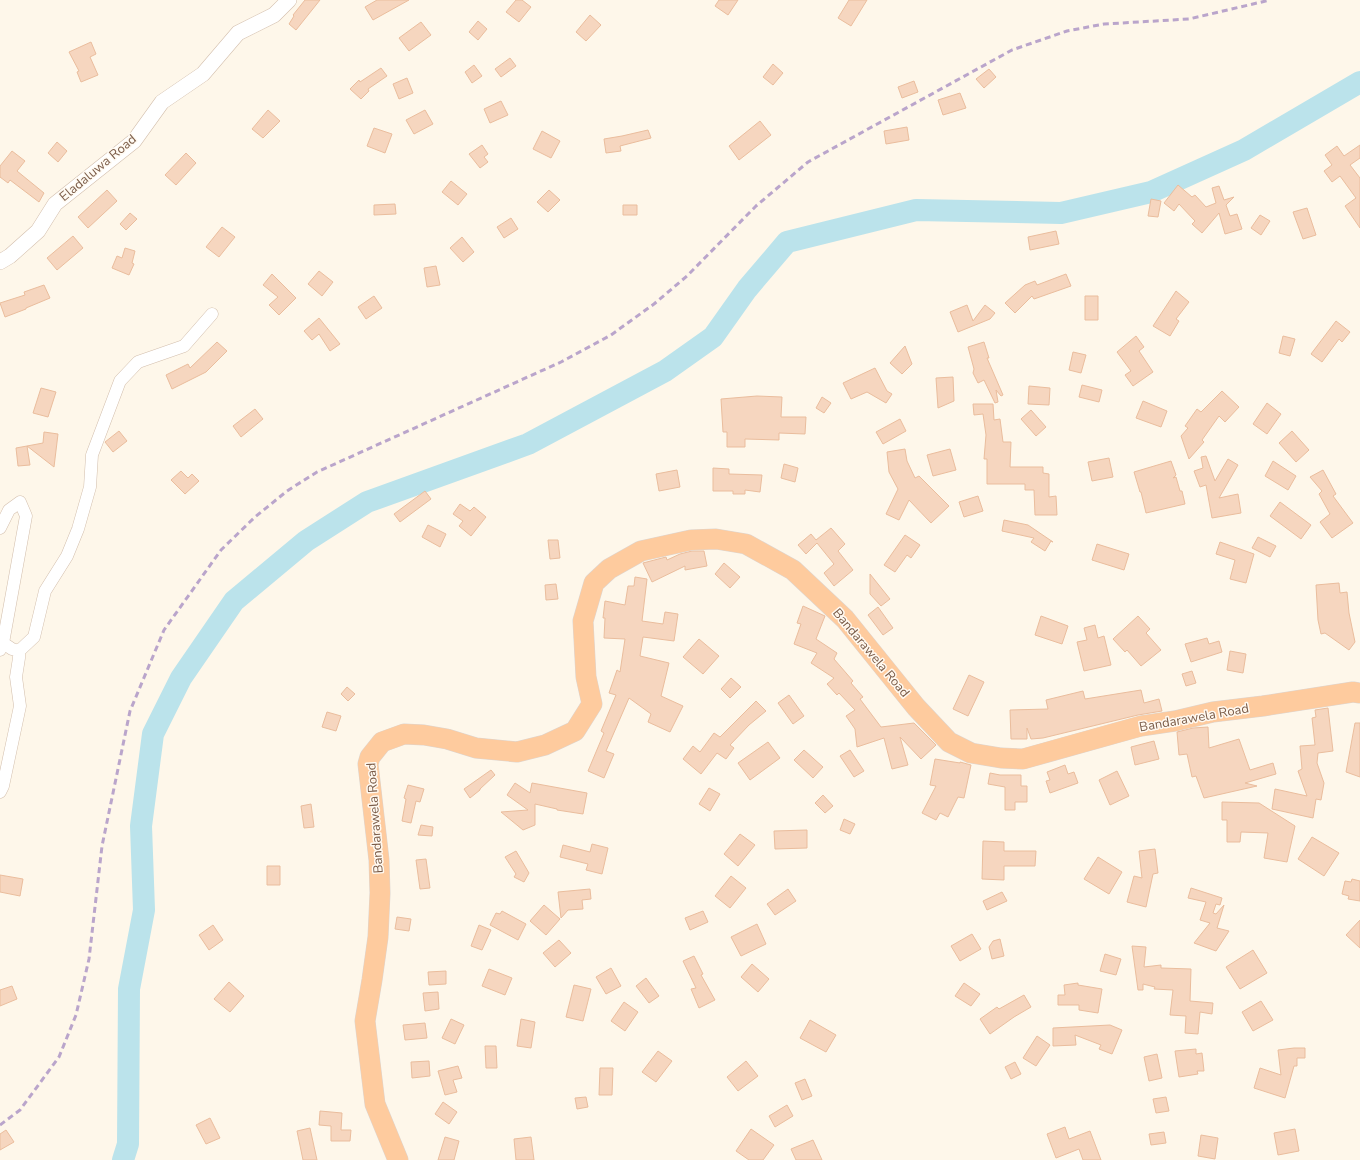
<svg xmlns="http://www.w3.org/2000/svg" width="1360" height="1160" viewBox="0 0 1360 1160" font-family="'Nunito Sans',sans-serif">
	<style>
		.lines { fill: none; stroke-linecap: round; stroke-linejoin: round }
		.river { stroke: #bbe3eb; stroke-width: 22 }
		.building { fill: #f6d6bf; stroke: #eabd9d }
		.minor-casing { stroke: #d3bfad; stroke-width: 13 }
		.tertiary-casing { stroke: #d3bfad; stroke-width: 16 }
		.trunk-casing { stroke: #ddd5d0; stroke-width: 21 }
		.minor { stroke: #fff; stroke-width: 12 }
		.tertiary { stroke: #fff; stroke-width: 15 }
		.trunk { stroke: #fecb9e; stroke-width: 20 }
		.rail { stroke: #baa5cb; stroke-width: 3; stroke-dasharray: 6 4; stroke-linecap: butt }
		.labels { text-anchor: middle; dominant-baseline: central; stroke-width: 3; stroke-linejoin: round; paint-order: stroke }
		.street-label { font-size: 13px; fill: #7c5d49; stroke: #fffaf2 }
	</style>
	<rect width="100%" height="100%" fill="#fef7ea"/>
	<g class="lines">
		<path class="river" d="M 123,1160 L 128,1144 L 129,989 L 144,910 L 141,826 L 153,734 L 181,678 L 234,601 L 306,541 L 367,502 L 528,444 L 665,371 L 713,337 L 747,289 L 787,242 L 916,210 L 1061,213 L 1151,192 L 1244,150 L 1360,82"/>
	</g>
	<path class="building" d="M 305,0 L 320,0 L 296,30 L 289,24 L 294,16 L 293,15 Z
		M 377,0 L 409,0 L 373,20 L 365,7 Z
		M 516,0 L 522,0 L 531,7 L 519,22 L 506,12 Z
		M 719,0 L 738,0 L 728,15 L 715,6 Z
		M 849,0 L 867,0 L 851,26 L 838,18 Z
		M 590,15 L 601,25 L 586,41 L 576,32 Z
		M 478,21 L 487,29 L 478,40 L 469,32 Z
		M 421,22 L 431,35 L 409,51 L 399,38 Z
		M 91,42 L 96,54 L 90,57 L 98,75 L 81,82 L 77,72 L 79,71 L 69,52 Z
		M 510,58 L 516,66 L 501,77 L 495,69 Z
		M 773,64 L 783,73 L 773,85 L 763,77 Z
		M 474,65 L 482,76 L 472,83 L 465,72 Z
		M 381,68 L 387,76 L 368,89 L 369,91 L 361,99 L 350,89 L 359,80 L 360,82 Z
		M 989,69 L 996,77 L 984,88 L 976,79 Z
		M 407,78 L 413,93 L 399,99 L 393,84 Z
		M 914,81 L 918,92 L 902,98 L 898,87 Z
		M 960,93 L 966,108 L 943,115 L 938,100 Z
		M 501,101 L 508,115 L 490,123 L 484,109 Z
		M 268,110 L 280,121 L 263,138 L 252,129 Z
		M 425,110 L 433,124 L 414,134 L 406,120 Z
		M 760,121 L 771,135 L 739,160 L 729,146 Z
		M 907,127 L 909,140 L 886,144 L 884,131 Z
		M 374,128 L 392,134 L 385,153 L 367,146 Z
		M 648,130 L 651,138 L 620,146 L 621,151 L 606,153 L 604,139 L 622,136 Z
		M 542,131 L 560,141 L 551,158 L 533,149 Z
		M 57,142 L 67,151 L 58,162 L 48,153 Z
		M 482,145 L 488,154 L 484,157 L 488,162 L 480,168 L 469,154 Z
		M 1360,145 L 1360,158 L 1350,165 L 1360,178 L 1360,228 L 1345,206 L 1356,198 L 1340,176 L 1332,182 L 1324,171 L 1332,165 L 1325,155 L 1337,146 L 1344,156 Z
		M 12,151 L 25,161 L 17,171 L 44,193 L 39,202 L 10,180 L 8,183 L 0,177 L 0,166 Z
		M 186,153 L 196,163 L 176,185 L 165,175 Z
		M 451,181 L 467,194 L 458,205 L 442,192 Z
		M 1178,185 L 1192,197 L 1195,195 L 1206,207 L 1216,203 L 1212,188 L 1219,186 L 1224,200 L 1234,197 L 1226,205 L 1230,216 L 1237,214 L 1242,229 L 1225,234 L 1219,213 L 1202,233 L 1192,224 L 1195,221 L 1179,204 L 1174,211 L 1164,203 Z
		M 107,190 L 117,201 L 88,228 L 78,217 Z
		M 549,190 L 560,200 L 548,212 L 537,202 Z
		M 1151,199 L 1161,201 L 1158,217 L 1148,216 Z
		M 395,204 L 396,214 L 374,215 L 374,205 Z
		M 623,205 L 637,205 L 637,215 L 623,215 Z
		M 1307,208 L 1316,235 L 1303,239 L 1293,212 Z
		M 130,213 L 137,219 L 126,230 L 120,224 Z
		M 1260,215 L 1270,221 L 1261,235 L 1251,228 Z
		M 511,218 L 518,229 L 504,238 L 497,227 Z
		M 222,227 L 235,237 L 219,257 L 206,247 Z
		M 1056,231 L 1059,244 L 1030,250 L 1028,237 Z
		M 73,236 L 83,248 L 57,270 L 47,258 Z
		M 462,237 L 474,252 L 463,262 L 450,248 Z
		M 125,248 L 135,251 L 132,263 L 134,264 L 129,275 L 112,268 L 117,256 L 122,258 Z
		M 436,266 L 440,285 L 427,287 L 424,268 Z
		M 319,271 L 333,282 L 322,296 L 308,284 Z
		M 272,274 L 296,298 L 279,315 L 269,305 L 278,297 L 263,285 Z
		M 1066,274 L 1071,286 L 1034,299 L 1032,296 L 1015,313 L 1005,303 L 1025,285 L 1035,281 L 1037,285 Z
		M 44,285 L 50,298 L 26,308 L 26,309 L 5,317 L 0,303 L 25,295 L 24,292 Z
		M 1176,291 L 1189,302 L 1176,319 L 1179,321 L 1170,336 L 1153,326 Z
		M 374,296 L 382,308 L 366,319 L 358,307 Z
		M 1085,296 L 1098,296 L 1098,320 L 1085,320 Z
		M 967,305 L 973,321 L 985,305 L 995,313 L 990,319 L 958,332 L 950,312 Z
		M 319,318 L 340,344 L 330,351 L 319,334 L 312,340 L 304,331 Z
		M 1336,321 L 1350,332 L 1342,342 L 1339,339 L 1322,362 L 1311,354 Z
		M 1136,336 L 1144,347 L 1139,351 L 1153,372 L 1133,386 L 1125,375 L 1131,371 L 1117,352 Z
		M 1283,336 L 1295,339 L 1290,356 L 1279,353 Z
		M 217,342 L 227,351 L 206,372 L 172,389 L 166,375 L 188,364 L 190,368 Z
		M 984,342 L 989,358 L 987,358 L 1003,395 L 1001,396 L 996,390 L 998,402 L 995,403 L 984,380 L 978,383 L 973,373 L 974,369 L 968,347 Z
		M 905,346 L 912,364 L 902,374 L 890,363 Z
		M 1073,352 L 1086,355 L 1081,373 L 1069,370 Z
		M 875,368 L 887,391 L 892,394 L 886,403 L 867,392 L 851,399 L 843,383 Z
		M 953,377 L 954,401 L 938,408 L 936,378 Z
		M 1082,385 L 1102,390 L 1099,402 L 1079,397 Z
		M 1029,386 L 1050,388 L 1049,405 L 1028,404 Z
		M 41,388 L 56,392 L 48,417 L 33,413 Z
		M 1222,391 L 1239,407 L 1225,422 L 1219,416 L 1202,440 L 1204,442 L 1189,459 L 1181,436 L 1188,428 L 1185,426 L 1197,409 L 1201,412 Z
		M 757,396 L 782,397 L 781,417 L 806,417 L 805,434 L 779,433 L 779,440 L 745,439 L 745,447 L 727,447 L 727,432 L 723,432 L 721,399 Z
		M 822,397 L 831,403 L 824,413 L 816,408 Z
		M 1143,401 L 1167,411 L 1161,427 L 1136,418 Z
		M 1267,403 L 1281,414 L 1267,434 L 1253,424 Z
		M 973,404 L 993,404 L 994,420 L 1000,419 L 1003,442 L 1011,442 L 1010,467 L 1043,467 L 1043,473 L 1049,474 L 1049,497 L 1056,496 L 1057,515 L 1035,515 L 1034,490 L 1025,490 L 1025,484 L 987,484 L 987,459 L 984,459 L 986,435 L 983,414 L 974,415 Z
		M 255,409 L 263,419 L 241,437 L 233,426 Z
		M 1031,410 L 1046,427 L 1036,436 L 1021,419 Z
		M 900,419 L 906,431 L 883,444 L 876,432 Z
		M 119,431 L 127,441 L 113,452 L 105,442 Z
		M 1292,431 L 1309,450 L 1296,462 L 1279,443 Z
		M 44,432 L 58,434 L 54,467 L 27,446 L 43,443 Z
		M 27,446 L 30,465 L 18,466 L 16,448 Z
		M 905,449 L 907,461 L 915,478 L 919,476 L 949,506 L 931,523 L 909,500 L 899,520 L 886,514 L 898,489 L 889,472 L 887,452 Z
		M 950,449 L 956,470 L 933,476 L 927,455 Z
		M 1206,456 L 1215,481 L 1228,459 L 1238,465 L 1219,498 L 1238,494 L 1241,513 L 1212,518 L 1206,485 L 1200,487 L 1194,471 L 1203,468 L 1201,457 Z
		M 1109,458 L 1113,477 L 1092,481 L 1088,462 Z
		M 1171,461 L 1176,475 L 1173,478 L 1176,477 L 1180,491 L 1182,491 L 1185,504 L 1146,513 L 1141,492 L 1140,492 L 1134,472 Z
		M 1273,461 L 1296,476 L 1288,490 L 1265,476 Z
		M 784,464 L 798,468 L 795,482 L 781,478 Z
		M 713,468 L 729,469 L 729,474 L 762,475 L 760,492 L 745,490 L 745,494 L 733,494 L 733,491 L 713,491 Z
		M 677,470 L 680,487 L 659,491 L 656,474 Z
		M 1323,470 L 1336,494 L 1333,496 L 1353,523 L 1332,538 L 1320,522 L 1330,514 L 1319,494 L 1322,491 L 1310,477 Z
		M 181,471 L 188,478 L 192,474 L 199,481 L 185,494 L 171,480 Z
		M 425,491 L 431,499 L 400,522 L 394,514 Z
		M 978,496 L 983,511 L 964,517 L 959,502 Z
		M 1280,502 L 1311,525 L 1301,539 L 1270,516 Z
		M 460,504 L 470,511 L 474,507 L 486,517 L 471,536 L 459,526 L 463,521 L 453,514 Z
		M 1004,520 L 1028,525 L 1053,542 L 1051,541 L 1045,551 L 1031,542 L 1034,538 L 1002,531 Z
		M 428,525 L 446,534 L 440,547 L 422,537 Z
		M 831,528 L 845,544 L 838,551 L 853,570 L 834,586 L 824,573 L 834,564 L 817,543 L 806,554 L 798,545 L 811,534 L 816,540 Z
		M 905,535 L 920,545 L 911,558 L 907,555 L 895,572 L 884,565 Z
		M 1258,537 L 1276,546 L 1270,557 L 1252,548 Z
		M 548,540 L 558,540 L 560,558 L 550,559 Z
		M 1220,542 L 1254,554 L 1246,583 L 1230,579 L 1235,560 L 1216,554 Z
		M 1097,544 L 1129,554 L 1124,570 L 1092,560 Z
		M 692,551 L 704,551 L 707,566 L 685,570 L 685,566 L 652,582 L 643,563 L 666,557 L 667,560 L 680,554 Z
		M 724,563 L 740,577 L 730,588 L 715,574 Z
		M 870,574 L 890,599 L 881,606 L 870,594 Z
		M 635,577 L 647,579 L 642,621 L 663,624 L 665,612 L 678,614 L 674,641 L 643,637 L 640,656 L 669,663 L 661,696 L 683,706 L 670,732 L 648,722 L 651,714 L 629,698 L 606,751 L 614,754 L 604,778 L 588,771 L 604,733 L 601,731 L 616,695 L 609,693 L 617,670 L 620,672 L 625,639 L 604,638 L 605,618 L 603,618 L 605,601 L 625,605 L 628,586 L 634,586 Z
		M 1339,583 L 1340,593 L 1347,592 L 1349,613 L 1355,642 L 1349,650 L 1325,633 L 1321,634 L 1318,620 L 1316,585 Z
		M 556,584 L 558,599 L 546,600 L 545,585 Z
		M 803,606 L 825,616 L 816,639 L 837,653 L 834,659 L 853,681 L 851,683 L 863,697 L 860,699 L 881,727 L 914,723 L 936,745 L 921,759 L 900,737 L 908,765 L 892,769 L 884,738 L 857,747 L 855,729 L 846,716 L 855,710 L 839,693 L 837,695 L 827,684 L 834,678 L 811,663 L 817,653 L 794,644 L 801,624 L 797,623 Z
		M 878,607 L 893,628 L 883,635 L 868,615 Z
		M 1041,616 L 1068,626 L 1062,644 L 1035,635 Z
		M 1138,616 L 1150,629 L 1146,633 L 1161,650 L 1141,666 L 1127,650 L 1125,652 L 1113,639 Z
		M 1095,625 L 1098,638 L 1104,636 L 1111,665 L 1084,671 L 1077,642 L 1087,640 L 1084,628 Z
		M 1207,638 L 1209,644 L 1219,641 L 1222,652 L 1191,662 L 1185,644 Z
		M 699,639 L 719,656 L 703,674 L 683,657 Z
		M 1230,651 L 1246,654 L 1243,673 L 1227,670 Z
		M 1192,671 L 1196,683 L 1186,686 L 1182,674 Z
		M 969,675 L 984,682 L 968,716 L 953,709 Z
		M 731,678 L 741,687 L 730,698 L 721,689 Z
		M 347,687 L 355,694 L 348,701 L 341,694 Z
		M 1141,690 L 1144,703 L 1159,699 L 1162,711 L 1138,715 L 1043,738 L 1031,739 L 1027,728 L 1027,739 L 1011,739 L 1010,710 L 1048,709 L 1046,700 L 1083,691 L 1085,699 Z
		M 789,695 L 804,716 L 793,724 L 778,703 Z
		M 756,701 L 766,711 L 749,725 L 730,745 L 734,748 L 726,759 L 717,753 L 701,774 L 683,759 L 693,746 L 700,752 L 714,733 L 720,737 Z
		M 1328,708 L 1333,751 L 1318,753 L 1317,763 L 1324,783 L 1321,800 L 1316,799 L 1313,818 L 1272,809 L 1275,789 L 1307,796 L 1298,771 L 1302,769 L 1300,746 L 1315,745 L 1312,718 L 1316,717 L 1315,710 Z
		M 327,712 L 341,716 L 336,731 L 322,727 Z
		M 1355,723 L 1360,723 L 1360,777 L 1346,772 Z
		M 1208,727 L 1209,748 L 1239,739 L 1250,770 L 1273,763 L 1276,774 L 1245,783 L 1257,786 L 1204,798 L 1196,776 L 1192,777 L 1187,754 L 1179,755 L 1177,732 L 1193,728 Z
		M 1154,741 L 1159,759 L 1135,765 L 1131,747 Z
		M 768,742 L 780,758 L 750,780 L 738,763 Z
		M 804,750 L 823,767 L 813,778 L 794,760 Z
		M 850,750 L 864,771 L 854,777 L 840,756 Z
		M 935,759 L 960,763 L 960,762 L 971,765 L 964,798 L 958,797 L 948,817 L 940,813 L 936,820 L 922,813 L 936,786 L 930,785 Z
		M 1065,765 L 1068,774 L 1074,772 L 1078,783 L 1050,793 L 1046,781 L 1050,780 L 1047,772 Z
		M 491,770 L 495,775 L 480,789 L 480,790 L 470,798 L 464,789 Z
		M 1117,771 L 1129,796 L 1110,805 L 1099,780 Z
		M 990,773 L 1000,775 L 1021,775 L 1021,786 L 1027,786 L 1027,802 L 1015,802 L 1015,810 L 1005,810 L 1005,787 L 988,784 Z
		M 515,783 L 530,793 L 532,783 L 587,793 L 583,814 L 557,810 L 557,809 L 535,804 L 535,825 L 523,830 L 501,812 L 528,810 L 507,795 Z
		M 408,785 L 424,789 L 420,802 L 416,801 L 411,823 L 402,821 L 406,799 L 404,798 Z
		M 709,788 L 720,794 L 710,811 L 699,804 Z
		M 823,795 L 833,806 L 825,813 L 815,803 Z
		M 1222,802 L 1259,803 L 1295,826 L 1287,862 L 1264,858 L 1268,833 L 1241,832 L 1240,842 L 1227,842 L 1227,820 L 1222,820 Z
		M 311,804 L 314,827 L 304,828 L 301,806 Z
		M 844,819 L 855,824 L 850,834 L 840,830 Z
		M 421,825 L 433,827 L 432,836 L 418,835 Z
		M 807,830 L 807,848 L 775,849 L 774,831 Z
		M 740,834 L 755,845 L 738,866 L 724,854 Z
		M 1312,837 L 1339,853 L 1324,876 L 1298,859 Z
		M 983,841 L 1004,842 L 1004,851 L 1036,851 L 1035,866 L 1004,866 L 1004,880 L 982,879 Z
		M 592,844 L 608,848 L 602,874 L 586,870 L 588,864 L 560,857 L 563,845 L 590,852 Z
		M 1155,849 L 1158,873 L 1153,874 L 1146,907 L 1127,902 L 1134,876 L 1142,878 L 1139,851 Z
		M 516,851 L 529,873 L 524,882 L 514,877 L 516,874 L 505,857 Z
		M 1098,857 L 1122,872 L 1109,894 L 1084,879 Z
		M 426,859 L 430,888 L 420,889 L 416,860 Z
		M 267,866 L 280,866 L 280,885 L 267,885 Z
		M 0,875 L 23,879 L 20,896 L 0,892 Z
		M 731,876 L 746,888 L 730,908 L 715,896 Z
		M 1352,879 L 1360,881 L 1360,901 L 1348,899 L 1349,896 L 1342,894 L 1345,881 L 1351,882 Z
		M 1191,888 L 1222,898 L 1220,905 L 1216,904 L 1213,913 L 1216,914 L 1224,905 L 1217,928 L 1229,931 L 1216,951 L 1194,943 L 1210,923 L 1200,920 L 1206,902 L 1188,898 Z
		M 590,889 L 591,899 L 582,900 L 583,909 L 568,910 L 561,918 L 558,892 Z
		M 788,889 L 796,901 L 775,915 L 767,904 Z
		M 1002,892 L 1007,901 L 987,910 L 983,901 Z
		M 544,905 L 560,919 L 546,935 L 530,921 Z
		M 502,911 L 526,924 L 518,940 L 490,925 L 496,913 L 500,914 Z
		M 703,911 L 708,922 L 690,930 L 685,918 Z
		M 397,917 L 411,919 L 409,931 L 395,929 Z
		M 1360,920 L 1360,948 L 1346,935 Z
		M 757,924 L 766,944 L 741,956 L 731,937 Z
		M 213,925 L 223,940 L 209,950 L 199,935 Z
		M 479,925 L 491,930 L 482,950 L 471,946 Z
		M 972,934 L 981,949 L 960,961 L 951,946 Z
		M 1000,939 L 1004,956 L 992,959 L 989,947 L 993,941 Z
		M 559,940 L 571,953 L 555,967 L 543,953 Z
		M 1132,946 L 1146,947 L 1144,967 L 1161,965 L 1161,968 L 1191,969 L 1190,1001 L 1213,1003 L 1212,1014 L 1200,1012 L 1198,1034 L 1185,1033 L 1186,1016 L 1170,1015 L 1173,990 L 1154,989 L 1155,987 L 1143,984 L 1143,990 L 1138,990 Z
		M 1253,950 L 1267,973 L 1240,989 L 1226,967 Z
		M 1105,954 L 1121,959 L 1116,975 L 1100,971 Z
		M 694,956 L 703,974 L 701,975 L 715,1000 L 699,1008 L 691,989 L 696,988 L 683,961 Z
		M 752,964 L 769,979 L 758,992 L 741,977 Z
		M 611,968 L 621,986 L 606,994 L 596,977 Z
		M 489,969 L 512,978 L 505,995 L 482,986 Z
		M 446,971 L 446,984 L 429,985 L 428,972 Z
		M 646,978 L 659,996 L 649,1003 L 636,986 Z
		M 229,982 L 244,996 L 230,1012 L 214,999 Z
		M 964,983 L 980,994 L 971,1006 L 955,996 Z
		M 1078,983 L 1078,985 L 1102,989 L 1098,1013 L 1079,1010 L 1079,1005 L 1058,1005 L 1058,995 L 1065,995 L 1064,985 Z
		M 574,985 L 591,989 L 583,1021 L 566,1017 Z
		M 12,986 L 17,999 L 0,1006 L 0,990 Z
		M 438,992 L 439,1009 L 425,1011 L 423,993 Z
		M 1024,995 L 1031,1007 L 1014,1017 L 990,1034 L 980,1019 L 997,1007 L 999,1009 Z
		M 1261,1001 L 1273,1020 L 1253,1031 L 1242,1012 Z
		M 624,1002 L 638,1012 L 625,1031 L 611,1021 Z
		M 451,1019 L 464,1025 L 455,1044 L 442,1038 Z
		M 521,1019 L 535,1022 L 531,1048 L 517,1046 Z
		M 810,1020 L 836,1035 L 826,1052 L 800,1038 Z
		M 425,1023 L 427,1038 L 405,1040 L 403,1025 Z
		M 1110,1025 L 1122,1030 L 1112,1054 L 1099,1049 L 1101,1045 L 1075,1035 L 1076,1045 L 1053,1046 L 1053,1028 Z
		M 1037,1036 L 1050,1045 L 1036,1066 L 1023,1058 Z
		M 485,1046 L 496,1046 L 497,1068 L 486,1068 Z
		M 1294,1048 L 1305,1048 L 1305,1058 L 1297,1058 L 1297,1066 L 1294,1066 L 1285,1098 L 1254,1088 L 1260,1068 L 1281,1075 L 1278,1050 Z
		M 1196,1049 L 1196,1054 L 1202,1053 L 1204,1071 L 1197,1071 L 1198,1074 L 1179,1077 L 1175,1051 Z
		M 658,1051 L 672,1061 L 656,1082 L 642,1072 Z
		M 1157,1054 L 1162,1078 L 1149,1081 L 1144,1057 Z
		M 429,1061 L 430,1076 L 412,1078 L 411,1062 Z
		M 746,1061 L 758,1076 L 738,1091 L 727,1077 Z
		M 1015,1062 L 1021,1074 L 1011,1079 L 1005,1067 Z
		M 458,1066 L 462,1078 L 453,1080 L 457,1092 L 445,1095 L 438,1071 Z
		M 600,1068 L 613,1068 L 612,1095 L 599,1095 Z
		M 805,1079 L 812,1096 L 802,1100 L 795,1083 Z
		M 586,1097 L 588,1107 L 577,1109 L 575,1098 Z
		M 1166,1097 L 1169,1111 L 1156,1113 L 1153,1099 Z
		M 443,1102 L 457,1112 L 449,1124 L 435,1114 Z
		M 787,1105 L 793,1116 L 775,1127 L 769,1116 Z
		M 320,1111 L 342,1113 L 341,1130 L 351,1130 L 350,1141 L 331,1141 L 331,1126 L 319,1125 Z
		M 210,1118 L 220,1138 L 206,1144 L 196,1125 Z
		M 1065,1127 L 1069,1139 L 1090,1131 L 1101,1160 L 1083,1160 L 1079,1149 L 1056,1158 L 1047,1134 Z
		M 310,1128 L 317,1160 L 303,1160 L 297,1131 Z
		M 751,1129 L 774,1145 L 763,1160 L 749,1160 L 736,1151 Z
		M 1295,1129 L 1299,1151 L 1278,1155 L 1274,1133 Z
		M 6,1130 L 14,1142 L 0,1150 L 0,1134 Z
		M 1164,1132 L 1166,1143 L 1151,1145 L 1149,1134 Z
		M 1201,1135 L 1218,1138 L 1215,1159 L 1198,1156 Z
		M 445,1137 L 459,1141 L 454,1160 L 438,1160 Z
		M 531,1137 L 534,1160 L 516,1160 L 514,1139 Z
		M 813,1140 L 822,1160 L 796,1160 L 791,1149 Z"/>
	<g class="lines">
		<defs>
			<path id="minor" d="M 0,528 L 9,510 L 20,502 L 26,516 L 3,643 L 0,650
				M 3,643 L 12,649 L 19,651 L 34,637 L 45,591 L 67,556 L 78,529 L 90,487 L 92,455 L 120,381 L 138,362 L 184,346 L 212,314
				M 0,792 L 3,786 L 20,706 L 16,677 L 19,658 L 19,651"/>
			<path id="tertiary" d="M 0,262 L 10,256 L 38,231 L 55,204 L 134,141 L 162,102 L 203,74 L 238,33 L 274,15 L 289,0"/>
			<path id="trunk" d="M 398,1160 L 375,1104 L 365,1021 L 372,980 L 378,937 L 380,893 L 379,860 L 368,764 L 370,757 L 382,742 L 404,734 L 424,735 L 447,739 L 476,748 L 517,752 L 545,745 L 575,731 L 592,704 L 586,677 L 583,621 L 594,583 L 609,569 L 641,551 L 691,540 L 716,539 L 746,544 L 793,570 L 845,619 L 916,707 L 949,742 L 971,753 L 1001,758 L 1023,759 L 1141,726 L 1175,721 L 1213,712 L 1263,706 L 1353,692 L 1360,693"/>
		</defs>
		<use href="#minor" class="minor-casing"/>
		<use href="#tertiary" class="tertiary-casing"/>
		<use href="#trunk" class="trunk-casing"/>
		<use href="#minor" class="minor"/>
		<use href="#tertiary" class="tertiary"/>
		<use href="#trunk" class="trunk"/>
		<path class="rail" d="M 0,1125 L 20,1110 L 59,1057 L 76,1015 L 89,959 L 102,846 L 130,711 L 164,630 L 221,550 L 255,517 L 287,491 L 317,472 L 561,362 L 611,335 L 654,304 L 687,276 L 756,206 L 808,162 L 1012,50 L 1067,31 L 1104,24 L 1189,19 L 1270,0"/>
	</g>
	<g class="labels">
		<g class="street-label">
			<text transform="translate(98 168) rotate(-40)">Eladaluwa Road</text>
			<text transform="translate(871 653) rotate(50)">Bandarawela Road</text>
			<text transform="translate(1194 718) rotate(-10)">Bandarawela Road</text>
			<text transform="translate(375 818) rotate(-94)">Bandarawela Road</text>
		</g>
	</g>
</svg>
